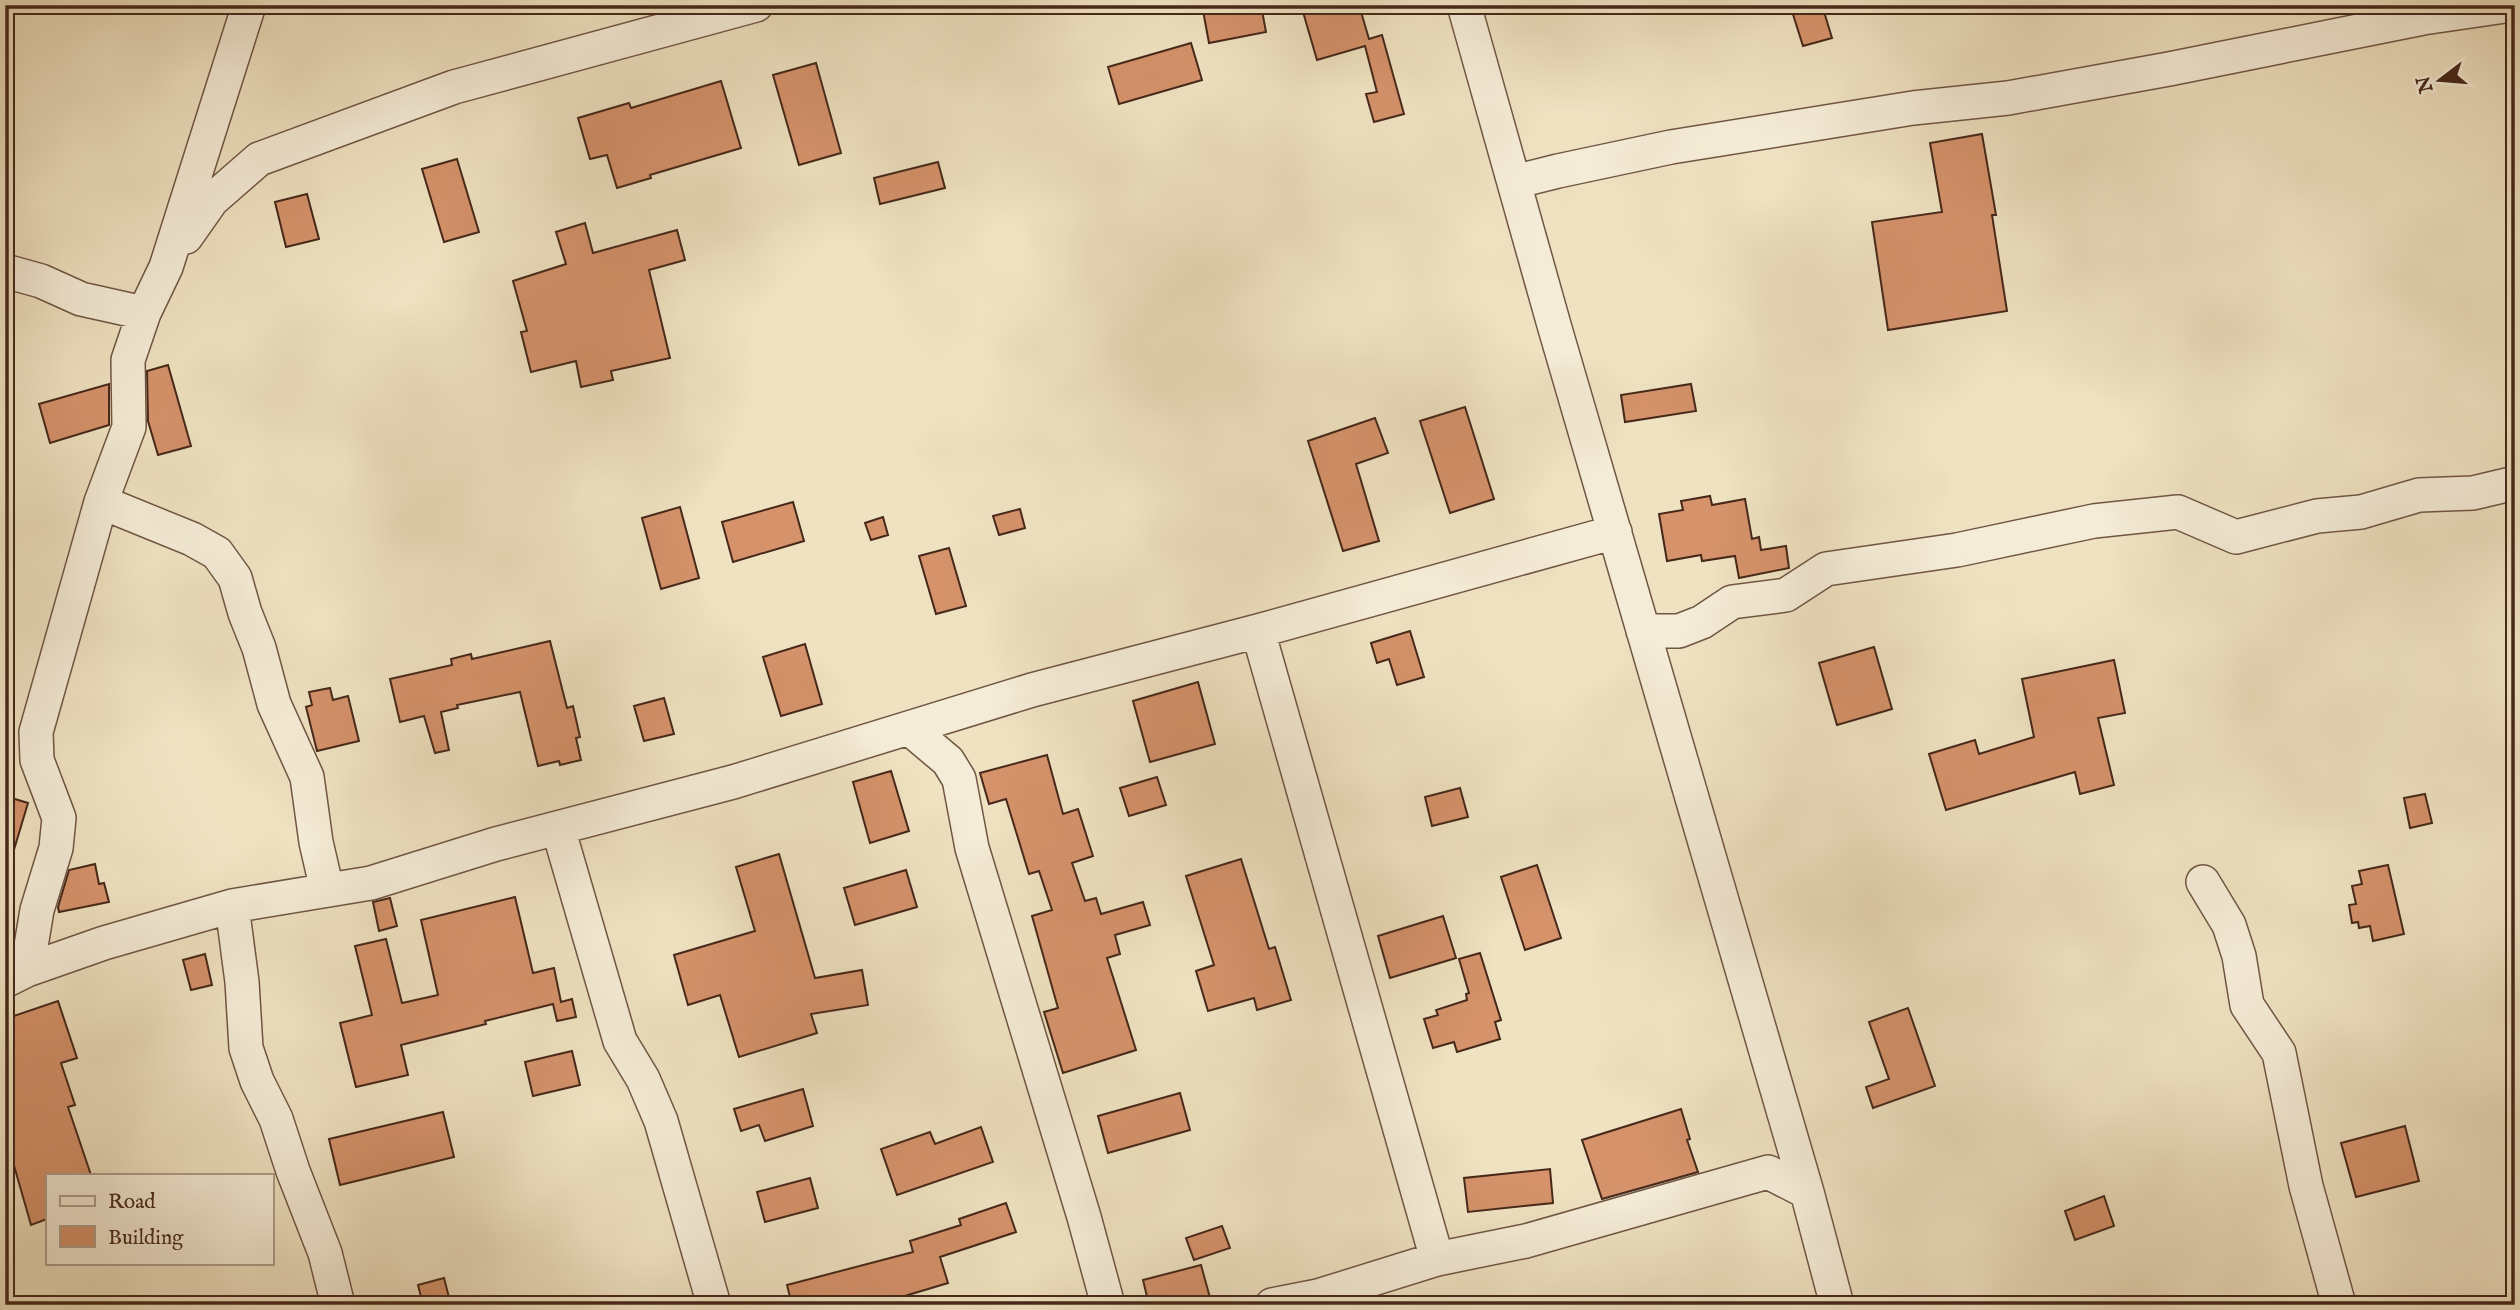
<svg xmlns="http://www.w3.org/2000/svg" width="2520" height="1310" viewBox="0 0 2520 1310" font-family="'IM FELL English',serif">
	<style>
		.building { fill: #d5926b; stroke: #46281a; stroke-width: 2 }
		.lines { fill: none; stroke-linecap: round; stroke-linejoin: round }
		.minor-casing { stroke: #705644; stroke-width: 36 }
		.minor { stroke: #f5ecd7; stroke-width: 33 }
	</style>
	<rect width="100%" height="100%" fill="#efe2c1"/>
	<filter id="stains"><feTurbulence type="fractalNoise" baseFrequency=".00286" numOctaves="4"/><feColorMatrix values="0 0 0 0 .2 0 0 0 0 .09 0 0 0 0 .02 0 0 0 .5 -.17"/></filter>
	<radialGradient id="worn" r=".72"><stop offset=".6" stop-color="#630" stop-opacity="0"/><stop offset="1" stop-color="#630" stop-opacity=".3"/></radialGradient>
	<path class="building" d="M 1202,5 L 1261,5 L 1266,32 L 1209,43 Z
		M 1301,5 L 1359,5 L 1369,39 L 1382,35 L 1404,114 L 1374,122 L 1366,94 L 1377,92 L 1365,46 L 1317,60 Z
		M 1802,5 L 1822,5 L 1832,38 L 1803,46 L 1791,8 Z
		M 1191,43 L 1202,80 L 1119,104 L 1108,67 Z
		M 816,63 L 841,153 L 799,165 L 773,75 Z
		M 721,81 L 741,148 L 650,175 L 651,178 L 617,188 L 607,155 L 590,159 L 578,118 L 629,103 L 631,108 Z
		M 1982,134 L 1996,215 L 1992,215 L 2007,311 L 1888,330 L 1872,222 L 1942,212 L 1930,143 Z
		M 457,159 L 479,232 L 444,242 L 422,169 Z
		M 938,162 L 945,188 L 880,204 L 874,178 Z
		M 307,194 L 319,239 L 286,247 L 275,202 Z
		M 585,223 L 593,253 L 677,230 L 685,260 L 649,270 L 670,358 L 611,371 L 613,380 L 581,387 L 576,361 L 531,372 L 521,332 L 527,331 L 513,281 L 566,264 L 556,232 Z
		M 168,365 L 191,446 L 158,455 L 148,421 L 147,371 Z
		M 109,384 L 109,425 L 50,443 L 39,404 Z
		M 1691,384 L 1696,411 L 1625,422 L 1621,395 Z
		M 1465,407 L 1494,499 L 1450,513 L 1420,421 Z
		M 1375,418 L 1388,453 L 1356,464 L 1379,541 L 1343,551 L 1308,441 Z
		M 1710,496 L 1712,505 L 1745,499 L 1752,539 L 1759,537 L 1761,550 L 1786,546 L 1789,568 L 1739,578 L 1735,556 L 1702,561 L 1701,555 L 1667,561 L 1659,514 L 1683,510 L 1681,501 Z
		M 793,502 L 804,541 L 733,562 L 722,522 Z
		M 680,507 L 699,578 L 661,589 L 642,518 Z
		M 1020,509 L 1025,528 L 999,535 L 993,516 Z
		M 883,517 L 888,535 L 871,540 L 865,523 Z
		M 949,548 L 966,606 L 936,614 L 919,556 Z
		M 1410,631 L 1424,677 L 1397,685 L 1389,659 L 1377,663 L 1371,643 Z
		M 550,641 L 567,708 L 573,706 L 580,737 L 576,738 L 581,760 L 560,765 L 559,761 L 538,766 L 520,692 L 457,705 L 458,708 L 441,712 L 449,750 L 435,753 L 424,716 L 400,722 L 390,679 L 452,665 L 451,659 L 471,654 L 472,659 Z
		M 805,644 L 822,704 L 781,716 L 763,657 Z
		M 1874,647 L 1892,709 L 1837,725 L 1819,663 Z
		M 2114,660 L 2125,713 L 2098,718 L 2114,785 L 2080,794 L 2075,772 L 1946,810 L 1929,754 L 1975,740 L 1979,754 L 2034,737 L 2022,679 Z
		M 1198,682 L 1215,744 L 1150,762 L 1133,701 Z
		M 330,688 L 333,700 L 348,696 L 359,741 L 317,751 L 306,707 L 312,705 L 309,692 Z
		M 664,698 L 674,734 L 644,741 L 634,706 Z
		M 1047,755 L 1063,814 L 1078,809 L 1093,856 L 1072,863 L 1085,901 L 1096,898 L 1101,914 L 1143,902 L 1150,925 L 1115,935 L 1120,954 L 1107,958 L 1136,1050 L 1063,1073 L 1044,1012 L 1058,1008 L 1032,916 L 1052,910 L 1039,871 L 1029,874 L 1006,799 L 989,804 L 980,773 Z
		M 891,771 L 909,831 L 870,843 L 853,782 Z
		M 1157,777 L 1166,805 L 1129,816 L 1120,788 Z
		M 1460,788 L 1468,817 L 1432,826 L 1425,797 Z
		M 2425,794 L 2432,823 L 2410,828 L 2404,798 Z
		M 5,796 L 28,803 L 10,863 L 5,862 Z
		M 779,854 L 815,978 L 862,970 L 868,1005 L 811,1014 L 817,1033 L 739,1057 L 720,995 L 688,1005 L 674,955 L 755,931 L 736,867 Z
		M 1241,859 L 1269,949 L 1275,947 L 1291,1000 L 1257,1010 L 1254,998 L 1208,1011 L 1196,971 L 1214,965 L 1186,876 Z
		M 95,864 L 99,884 L 104,883 L 109,902 L 59,912 L 58,907 L 69,870 Z
		M 1537,865 L 1561,938 L 1525,950 L 1501,877 Z
		M 2388,865 L 2404,934 L 2373,941 L 2370,926 L 2359,928 L 2358,922 L 2352,923 L 2349,905 L 2356,904 L 2352,886 L 2362,884 L 2359,871 Z
		M 906,870 L 917,907 L 855,925 L 844,888 Z
		M 515,897 L 533,973 L 554,968 L 561,1002 L 572,999 L 576,1017 L 557,1021 L 553,1004 L 485,1021 L 486,1024 L 401,1045 L 408,1075 L 356,1087 L 340,1023 L 372,1015 L 355,946 L 386,939 L 402,1003 L 438,995 L 421,920 Z
		M 390,898 L 397,926 L 379,931 L 373,902 Z
		M 1443,916 L 1456,958 L 1390,978 L 1378,936 Z
		M 1480,953 L 1501,1020 L 1495,1022 L 1500,1039 L 1457,1052 L 1454,1042 L 1433,1048 L 1424,1019 L 1438,1015 L 1436,1010 L 1467,1000 L 1466,994 L 1469,993 L 1459,959 Z
		M 205,954 L 212,985 L 191,990 L 183,960 Z
		M 58,1001 L 77,1058 L 61,1063 L 75,1105 L 68,1107 L 91,1175 L 47,1175 L 47,1219 L 31,1225 L 9,1148 L 14,1147 L 5,1120 L 5,1019 Z
		M 1908,1008 L 1935,1086 L 1873,1108 L 1866,1087 L 1889,1079 L 1869,1022 Z
		M 572,1051 L 580,1085 L 533,1096 L 525,1062 Z
		M 803,1089 L 813,1126 L 765,1141 L 759,1125 L 741,1131 L 734,1109 Z
		M 1180,1093 L 1190,1130 L 1108,1153 L 1098,1116 Z
		M 1681,1109 L 1690,1139 L 1687,1140 L 1698,1172 L 1602,1199 L 1582,1140 Z
		M 443,1112 L 454,1157 L 340,1185 L 329,1139 Z
		M 2405,1126 L 2419,1181 L 2356,1197 L 2341,1143 Z
		M 981,1127 L 993,1162 L 897,1195 L 881,1149 L 930,1132 L 935,1144 Z
		M 1550,1169 L 1553,1203 L 1468,1212 L 1464,1178 Z
		M 810,1178 L 818,1208 L 765,1222 L 757,1192 Z
		M 2104,1196 L 2114,1226 L 2075,1240 L 2065,1211 Z
		M 1006,1203 L 1016,1232 L 940,1257 L 948,1283 L 898,1298 L 900,1305 L 792,1305 L 787,1285 L 913,1252 L 910,1241 L 961,1225 L 959,1219 Z
		M 1222,1226 L 1230,1248 L 1194,1260 L 1186,1238 Z
		M 1201,1265 L 1212,1305 L 1149,1305 L 1143,1280 Z
		M 444,1278 L 451,1305 L 423,1305 L 418,1285 Z"/>
	<g class="lines">
		<defs>
			<path id="minor" d="M 1464,5 L 1554,325 L 1807,1192
				M 1514,182 L 1558,171 L 1671,147 L 1913,108 L 2008,98 L 2169,69 L 2423,18 L 2512,5
				M 186,237 L 212,200 L 259,159 L 454,87 L 756,5
				M 5,271 L 41,281 L 81,299 L 144,313
				M 101,502 L 192,539 L 217,553 L 235,578 L 245,613 L 259,648 L 274,704 L 307,777 L 316,842 L 327,890
				M 1258,631 L 1437,1259
				M 1643,631 L 1679,631 L 1702,622 L 1732,602 L 1786,595 L 1826,569 L 1957,550 L 2094,521 L 2178,512 L 2236,537 L 2317,516 L 2361,512 L 2419,495 L 2473,493 L 2515,483
				M 910,729 L 948,761 L 959,779 L 972,848 L 1084,1217 L 1108,1305
				M 558,828 L 620,1041 L 643,1079 L 661,1121 L 714,1305
				M 2203,882 L 2229,925 L 2239,956 L 2247,1005 L 2279,1053 L 2306,1186 L 2339,1305
				M 232,906 L 242,982 L 246,1048 L 257,1081 L 276,1119 L 293,1171 L 325,1253 L 338,1305
				M 27,970 L 37,910 L 56,848 L 59,818 L 37,760 L 36,732 L 101,502 L 129,427 L 128,360 L 144,313 L 166,267 L 249,5
				M 5,981 L 27,970 L 104,943 L 232,906 L 371,883 L 496,844 L 733,782 L 1032,690 L 1258,631 L 1615,532
				M 1272,1305 L 1318,1296 L 1437,1259 L 1526,1241 L 1768,1172 L 1807,1192 L 1837,1305"/>
		</defs>
		<use href="#minor" class="minor-casing"/>
		<use href="#minor" class="minor"/>
	</g>
	<rect width="2520" height="1310" fill="none" stroke="#efe2c1" stroke-width="28"/>
	<rect x="7" y="7" width="2506" height="1296" fill="none" stroke="#46281a" stroke-width="3.5"/>
	<rect x="14" y="14" width="2492" height="1282" fill="none" stroke="#46281a" stroke-width="2"/>
	<rect x="46" y="1174" width="228" height="91" fill="#f5ecd7" stroke="#af9e8b" stroke-width="2"/>
	<rect x="60" y="1196" width="35" height="10" fill="#f5ecd7" stroke="#af9e8b" stroke-width="2"/>
	<text x="108" y="1208" font-size="21" fill="#46281a">Road</text>
	<rect x="60" y="1226" width="35" height="21" fill="#d5926b" stroke="#af9e8b" stroke-width="2"/>
	<text x="108" y="1244" font-size="21" fill="#46281a">Building</text>
	<g transform="translate(2440 80) rotate(254)" stroke="#f5ecd7" stroke-width="5" paint-order="stroke">
	<path d="M0-5L12 26L0 18L-12 26Z" fill="#46281a"/>
	<text y="-10" font-size="19" font-weight="bold" text-anchor="middle" fill="#46281a">N</text>
	</g>
	<rect width="100%" height="100%" filter="url(#stains)"/>
	<rect width="100%" height="100%" fill="url(#worn)"/>
</svg>
